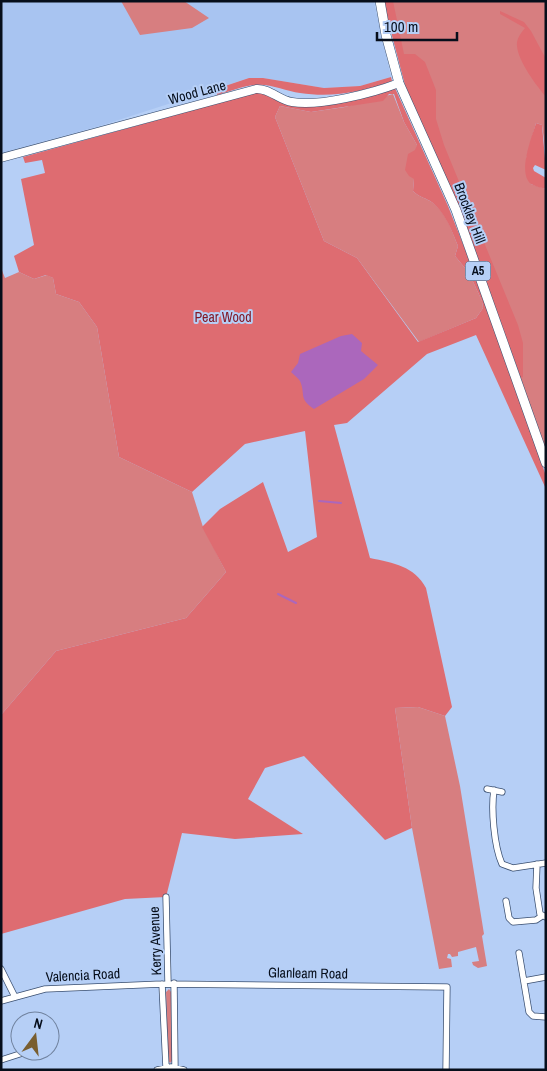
<svg xmlns="http://www.w3.org/2000/svg" width="547" height="1071" viewBox="0 0 547 1071" font-family="'Archivo Narrow',sans-serif">
	<style>
		.built { fill: #a8c4f1 }
		.green { fill: #d77e80 }
		.forest { fill: #de6c71; fill-rule: evenodd }
		.water { fill: #ab67bc }
		.lines { fill: none; stroke-linecap: round; stroke-linejoin: round }
		.stream { stroke: #ab67bc; stroke-width: 2 }
		.street-casing { stroke: #394e6f; stroke-width: 7 }
		.secondary-casing { stroke: #394e6f; stroke-width: 9 }
		.primary-casing { stroke: #394e6f; stroke-width: 10 }
		.street { stroke: #fff; stroke-width: 5.5 }
		.secondary { stroke: #fff; stroke-width: 8 }
		.primary { stroke: #fff; stroke-width: 9 }
		.labels { text-anchor: middle; dominant-baseline: central; stroke-width: 4; stroke-linejoin: round; paint-order: stroke }
		.shield { fill: #b6cff6; stroke: #3b485d; stroke-width: 1 }
		.shield-label { font-size: 12px; font-weight: bold; fill: #060e1b }
		.street-label { font-size: 14px; fill: #060e1b; stroke: #b6cff6 }
		.park-label { font-size: 14px; fill: #811927; stroke: #b6cff6 }
	</style>
	<rect width="100%" height="100%" fill="#b6cff6"/>
	<path class="built" d="M 1,1 L 374,1 L 391,77 L 360,86 L 324,88 L 263,78 L 249,78 L 103,125 L 1,153 Z"/>
	<path class="green" d="M 121,1 L 184,1 L 209,18 L 192,28 L 140,35 Z
		M 383,1 L 546,1 L 546,156 L 542,125 L 536,123 L 526,159 L 531,184 L 546,189 L 546,452 L 487,280 L 459,209 L 406,88 Z
		M 393,94 L 404,122 L 417,145 L 413,191 C 419,197 423,197 430,201 C 445,210 452,231 458,246 L 455,256 L 469,273 L 482,301 L 483,308 L 476,318 L 419,342 L 357,258 L 324,241 L 275,117 L 280,106 L 311,112 L 345,107 Z
		M 1,268 L 5,278 L 19,272 L 34,279 L 47,275 L 53,278 L 56,294 L 79,302 L 97,327 L 119,457 L 192,492 L 203,527 L 226,572 L 186,618 L 56,651 L 1,715 Z
		M 418,707 L 445,716 L 460,786 L 484,934 L 482,936 L 487,966 L 478,968 L 473,965 L 472,962 L 479,961 L 476,947 L 458,952 L 458,956 L 452,957 L 450,954 L 448,954 L 447,958 L 451,959 L 452,967 L 439,969 L 412,828 L 395,708 Z
		M 169,989 L 171,992 L 173,1060 L 170,1063 L 168,1060 L 166,992 Z"/>
	<path class="forest" d="M 383,1 L 393,1 L 404,54 L 415,54 L 425,62 L 436,90 L 436,119 L 444,145 L 518,325 L 523,343 L 523,377 L 521,378 L 459,209 L 406,88 Z
		M 500,11 L 524,22 L 531,31 L 546,59 L 546,97 C 536,85 518,61 517,46 C 516,39 521,33 525,28 L 500,14 Z
		M 391,77 L 392,81 C 362,92 332,98 300,93 C 286,91 269,83 255,85 C 242,86 229,92 217,95 L 216,89 L 249,78 L 263,78 L 324,88 L 360,86 Z
		M 395,88 L 448,206 L 478,282 L 546,476 L 546,489 L 476,335 L 427,354 L 347,423 L 334,425 L 370,558 C 394,563 414,566 426,588 L 452,707 L 445,716 L 418,707 L 395,708 L 412,828 L 385,840 L 304,756 L 265,768 L 248,799 L 303,834 L 235,839 L 182,833 L 166,897 L 125,899 L 1,934 L 1,715 L 56,651 L 186,618 L 226,572 L 202,527 L 220,509 L 263,482 L 288,552 L 317,537 L 305,431 L 245,444 L 192,492 L 119,457 L 97,327 L 79,302 L 56,294 L 53,278 L 46,275 L 34,279 L 19,272 L 14,256 L 34,245 L 21,179 L 45,173 L 42,160 L 25,163 L 23,157 L 259,92 L 293,106 L 357,99 ZM 389,94 L 394,94 L 404,122 L 417,145 L 415,150 L 408,154 L 405,170 L 409,176 L 414,179 L 413,191 C 419,197 423,197 430,201 C 444,210 452,231 458,246 L 455,256 L 469,273 L 482,301 L 483,308 L 476,318 L 418,342 L 357,258 L 324,241 L 275,117 L 280,106 L 311,112 L 383,101 Z
		M 536,123 L 542,125 L 546,170 L 535,165 L 533,168 L 534,171 L 546,178 L 546,189 C 541,188 535,186 531,184 C 517,173 532,137 536,123 Z"/>
	<path class="water" d="M 352,334 L 362,343 L 361,351 L 378,365 L 364,379 L 314,409 C 298,398 306,395 300,381 C 298,378 294,375 291,372 L 298,363 L 300,354 L 341,336 Z"/>
	<g class="lines">
		<path class="stream" d="M 319,501 L 341,503
			M 278,594 L 296,603"/>
		<defs>
			<path id="street" d="M 487,789 L 502,792
				M 494,790 C 491,809 494,846 502,864 L 513,868 L 546,863
				M 537,864 L 536,888 L 540,914 L 546,917
				M 166,897 L 168,983
				M 506,901 L 509,918 L 513,922 L 536,920 L 542,916
				M 519,953 L 529,1012 L 533,1016 L 546,1017
				M 1,969 L 15,997
				M 524,981 L 546,977
				M 174,983 L 175,1067
				M 162,984 L 166,1067
				M 1,1001 L 45,989 L 162,984 L 447,987 L 446,1070
				M 1,1060 L 29,1051
				M 157,1070 L 171,1067 L 184,1070"/>
			<path id="secondary" d="M 1,158 L 256,89 C 269,88 279,100 292,102 C 319,107 373,93 399,83"/>
			<path id="primary" d="M 380,1 L 386,35 L 399,83 L 456,210 L 546,463"/>
		</defs>
		<use href="#street" class="street-casing"/>
		<use href="#secondary" class="secondary-casing"/>
		<use href="#primary" class="primary-casing"/>
		<use href="#street" class="street"/>
		<use href="#secondary" class="secondary"/>
		<use href="#primary" class="primary"/>
	</g>
	<g class="labels">
		<rect class="shield" x="465.5" y="261.5" width="25" height="19" rx="4"/>
		<g class="shield-label">
			<text x="478" y="271">A5</text>
		</g>
		<g class="street-label">
			<text transform="translate(197 92) rotate(-15)">Wood Lane</text>
			<text transform="translate(470 213) rotate(69)">Brockley Hill</text>
			<text transform="translate(155 941) rotate(-92)">Kerry Avenue</text>
			<text transform="translate(308 973) rotate(1)">Glanleam Road</text>
			<text transform="translate(83 975) rotate(-3)">Valencia Road</text>
		</g>
		<g class="park-label">
			<text x="223" y="317">Pear Wood</text>
		</g>
	</g>
	<rect width="547" height="1071" fill="none" stroke="#060e1b" stroke-width="5"/>
	<g transform="translate(35 1036) rotate(15)"><circle r="24" fill="#b6cff6" stroke="#70829e"/>
	<path d="M0-4L9 19L0 12L-9 19Z" fill="#795e30"/>
	<text y="-8" font-size="14" font-weight="bold" text-anchor="middle" fill="#060e1b">N</text>
	</g>
	<path d="M377 32v8h80v-8" fill="none" stroke="#060e1b" stroke-width="2.5"/>
	<text x="384" y="32" font-size="15" fill="#060e1b" stroke="#b6cff6" stroke-width="4" paint-order="stroke">100 m</text>
</svg>
